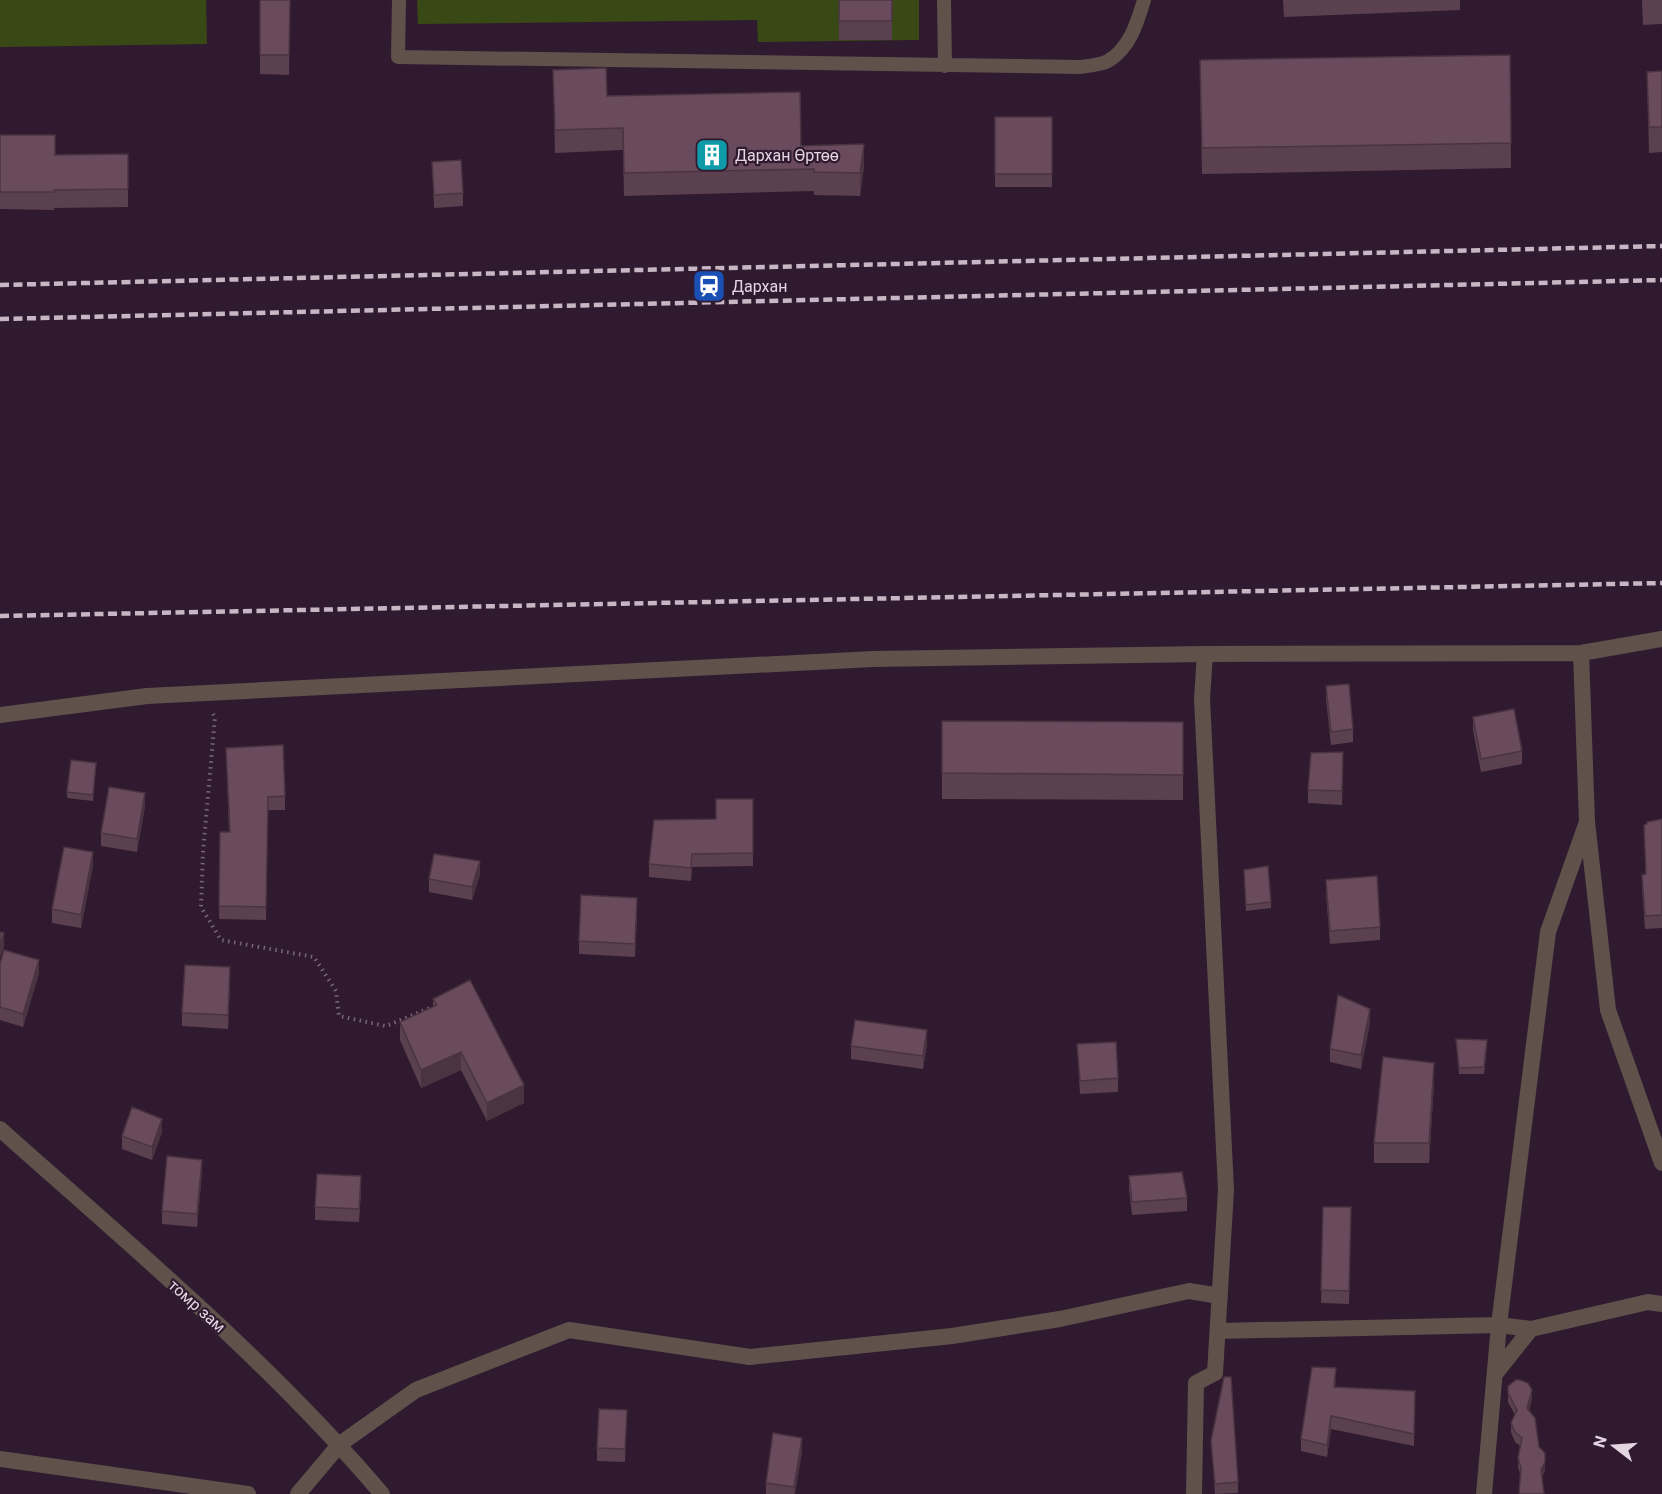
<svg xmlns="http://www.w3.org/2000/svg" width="1662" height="1494" viewBox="0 0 1662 1494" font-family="Roboto,sans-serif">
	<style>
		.green { fill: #394915 }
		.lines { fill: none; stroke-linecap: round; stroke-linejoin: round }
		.path { stroke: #796678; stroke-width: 4; stroke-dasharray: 1.5 4.5; stroke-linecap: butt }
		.service { stroke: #60514b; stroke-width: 14 }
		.minor { stroke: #60514b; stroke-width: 16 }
		.rail { stroke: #c7b7c5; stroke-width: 4.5; stroke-dasharray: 9 4.5; stroke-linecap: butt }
		.wall { fill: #5b4050 }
		.shaded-wall { fill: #4a3441 }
		.building { fill: #6a4b5d; stroke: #4a3441; stroke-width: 1.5 }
		.labels { text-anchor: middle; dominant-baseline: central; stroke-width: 4.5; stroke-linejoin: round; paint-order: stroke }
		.poi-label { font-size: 16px; fill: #e4d5e2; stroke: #301a2f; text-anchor: start }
		.street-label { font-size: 16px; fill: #e4d5e2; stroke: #301a2f }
	</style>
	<rect width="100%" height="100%" fill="#301a2f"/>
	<path class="green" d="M 0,0 L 206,0 L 207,44 L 0,47 Z
		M 417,0 L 919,0 L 919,40 L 758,42 L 757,20 L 418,24 Z"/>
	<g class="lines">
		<path class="path" d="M 213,714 L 215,717 L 203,852 L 201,907 L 221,940 L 314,957 L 336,991 L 339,1016 L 386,1026 L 430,1008"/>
		<path class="service" d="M 399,0 L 398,57 L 1080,67 C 1088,66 1100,65 1108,61 C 1130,48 1137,23 1144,0
			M 944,0 L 945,66"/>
		<path class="minor" d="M 1581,653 L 1587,822 L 1608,1010 L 1662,1163
			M 0,715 L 147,696 L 873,659 L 1205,654 L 1581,653 L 1662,639
			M 0,1129 C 131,1246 268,1360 382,1494
			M 1218,1331 L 1499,1325 L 1531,1329
			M 1495,1374 L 1531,1329 L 1648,1302 L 1662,1304
			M 0,1459 L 248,1494
			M 298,1494 L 340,1444 L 416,1390 L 569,1330 L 750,1357 L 952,1336 L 1060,1319 L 1189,1291 L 1220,1296
			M 1194,1494 L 1196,1383 L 1215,1373 L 1226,1190 L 1202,698 L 1205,654
			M 1484,1494 L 1499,1325 L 1548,932 L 1587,822"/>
		<path class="rail" d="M 0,285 L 1662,246
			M 0,319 L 1662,280
			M 0,616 L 1662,583"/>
	</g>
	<path class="wall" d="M 260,0 L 290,0 L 289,75 L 260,74 Z
		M 839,0 L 892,0 L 892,40 L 839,40 Z
		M 1283,0 L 1460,0 L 1460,10 L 1284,17 Z
		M 1642,0 L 1662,0 L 1662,24 L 1643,25 Z
		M 1510,55 L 1511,168 L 1202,174 L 1200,85 Z
		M 553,70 L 607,96 L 801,146 L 864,166 L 860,196 L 814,195 L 814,191 L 624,196 L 623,150 L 555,153 Z
		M 1662,71 L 1662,152 L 1649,153 L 1647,72 Z
		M 995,117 L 1052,117 L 1052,187 L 995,187 Z
		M 0,135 L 55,155 L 128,189 L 128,207 L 54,208 L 54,210 L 0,209 Z
		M 432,162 L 463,193 L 463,206 L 434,208 Z
		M 1326,686 L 1353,729 L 1353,742 L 1331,745 L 1326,699 Z
		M 1473,717 L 1522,751 L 1522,764 L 1481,772 L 1473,730 Z
		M 942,721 L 1183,722 L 1183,800 L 942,799 Z
		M 226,748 L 285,796 L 285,810 L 268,810 L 266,920 L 219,919 L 220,832 L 229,832 Z
		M 1343,765 L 1342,805 L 1308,803 L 1308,790 Z
		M 96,769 L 93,801 L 67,798 L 67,792 Z
		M 753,799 L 753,866 L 692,867 L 691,881 L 649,877 L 649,864 L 716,819 Z
		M 145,806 L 137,852 L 101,846 L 101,833 Z
		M 1662,819 L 1662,928 L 1645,929 L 1642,887 L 1642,875 L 1646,874 L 1644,825 Z
		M 93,865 L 81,928 L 52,923 L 52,909 Z
		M 1244,870 L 1271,902 L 1271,908 L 1246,911 Z
		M 480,874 L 472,900 L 429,892 L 429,879 Z
		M 1326,880 L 1380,927 L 1380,940 L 1330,944 L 1326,894 Z
		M 637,911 L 635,957 L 579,954 L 579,941 Z
		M 0,964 L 39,973 L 23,1027 L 0,1020 Z
		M 230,980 L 228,1029 L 182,1026 L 182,1013 Z
		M 433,999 L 524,1103 L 487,1121 L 461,1070 L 421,1088 L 400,1040 L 400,1022 L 433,1007 Z
		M 1370,1023 L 1361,1069 L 1330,1062 L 1330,1049 Z
		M 1456,1039 L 1487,1046 L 1484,1074 L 1459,1074 Z
		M 927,1044 L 923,1069 L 851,1059 L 851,1046 Z
		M 1077,1044 L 1118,1078 L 1118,1092 L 1080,1094 Z
		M 1434,1083 L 1429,1163 L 1374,1163 L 1374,1143 Z
		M 162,1132 L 152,1160 L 122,1149 L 122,1136 Z
		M 202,1173 L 197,1227 L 162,1224 L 162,1211 Z
		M 1129,1176 L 1187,1198 L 1187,1211 L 1132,1215 L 1129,1189 Z
		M 361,1190 L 359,1222 L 315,1220 L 315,1207 Z
		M 1323,1207 L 1351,1207 L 1349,1304 L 1321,1303 Z
		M 1336,1380 L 1335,1387 L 1415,1391 L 1414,1446 L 1331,1429 L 1327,1457 L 1301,1451 L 1301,1439 Z
		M 1508,1386 L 1532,1399 L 1529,1411 L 1545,1471 L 1521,1476 L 1518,1467 L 1518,1458 L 1520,1446 L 1515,1442 L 1511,1432 L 1511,1423 L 1515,1415 L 1508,1402 Z
		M 627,1410 L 625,1462 L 597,1461 L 597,1448 Z
		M 1211,1441 L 1238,1482 L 1238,1493 L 1215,1494 Z
		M 802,1451 L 795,1494 L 766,1494 L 766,1483 Z"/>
	<path class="shaded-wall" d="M 864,144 L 864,166 L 860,196 L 860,173 Z
		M 145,793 L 145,806 L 137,852 L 137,839 Z
		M 93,852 L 93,865 L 81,928 L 81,915 Z
		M 480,861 L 480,874 L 472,900 L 472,887 Z
		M 4,933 L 4,947 L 0,958 L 0,945 Z
		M 39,960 L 39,973 L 23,1027 L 23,1014 Z
		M 230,967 L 230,980 L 228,1029 L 228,1015 Z
		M 1370,1009 L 1370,1023 L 1361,1069 L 1361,1055 Z
		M 927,1030 L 927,1044 L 923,1069 L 923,1056 Z
		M 461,1052 L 461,1070 L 421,1088 L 421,1070 Z
		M 1434,1063 L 1434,1083 L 1429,1163 L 1429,1143 Z
		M 524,1085 L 524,1103 L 487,1121 L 487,1103 Z
		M 162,1119 L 162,1132 L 152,1160 L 152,1147 Z
		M 202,1160 L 202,1173 L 197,1227 L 197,1214 Z
		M 1532,1390 L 1532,1399 L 1527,1418 L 1527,1408 Z
		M 1331,1416 L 1331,1429 L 1327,1457 L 1327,1445 Z
		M 802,1438 L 802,1451 L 795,1494 L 794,1494 L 794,1487 Z
		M 1545,1462 L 1545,1471 L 1541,1480 L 1541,1470 Z"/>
	<path class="building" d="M 260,0 L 290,0 L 289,55 L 260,55 Z
		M 839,0 L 892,0 L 892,21 L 839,21 Z
		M 1510,55 L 1511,143 L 1202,148 L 1200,60 Z
		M 606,68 L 607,96 L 800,92 L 801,146 L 864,144 L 860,173 L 814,172 L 814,169 L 624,173 L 623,128 L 555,130 L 553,70 Z
		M 1662,71 L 1662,127 L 1649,127 L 1647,72 Z
		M 995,117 L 1052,117 L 1052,174 L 995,174 Z
		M 0,135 L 55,135 L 55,155 L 128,154 L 128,189 L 54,190 L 54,192 L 0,192 Z
		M 461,160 L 463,193 L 434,195 L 432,162 Z
		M 1349,684 L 1353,729 L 1331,732 L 1326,686 Z
		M 1514,709 L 1522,751 L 1481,759 L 1473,717 Z
		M 942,721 L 1183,722 L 1183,775 L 942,773 Z
		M 283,745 L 285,796 L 268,797 L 266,907 L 219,906 L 220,832 L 230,832 L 226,748 Z
		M 1343,752 L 1342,791 L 1308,790 L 1311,753 Z
		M 71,760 L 96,763 L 93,795 L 67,792 Z
		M 109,787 L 145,793 L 137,839 L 101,833 Z
		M 716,799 L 753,799 L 753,853 L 692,854 L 691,868 L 649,864 L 654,820 L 716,819 Z
		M 1662,819 L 1662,915 L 1645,916 L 1642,875 L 1646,874 L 1644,825 L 1647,824 L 1647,822 Z
		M 64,847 L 93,852 L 81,915 L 52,909 Z
		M 434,854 L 480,861 L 472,887 L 429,879 Z
		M 1268,866 L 1271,902 L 1246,905 L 1244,870 Z
		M 1377,876 L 1380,927 L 1330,931 L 1326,880 Z
		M 581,895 L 637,898 L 635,944 L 579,941 Z
		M 0,932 L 4,933 L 0,945 Z
		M 4,950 L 39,960 L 23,1014 L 0,1007 L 0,964 Z
		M 185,965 L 230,967 L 228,1015 L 182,1013 Z
		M 470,980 L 524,1085 L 487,1103 L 461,1052 L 421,1070 L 400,1022 L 437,1005 L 433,999 Z
		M 1338,995 L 1370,1009 L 1361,1055 L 1330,1049 Z
		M 855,1020 L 927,1030 L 923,1056 L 851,1046 Z
		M 1456,1039 L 1487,1040 L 1484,1067 L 1459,1068 Z
		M 1116,1042 L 1118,1078 L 1080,1081 L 1077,1044 Z
		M 1383,1057 L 1434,1063 L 1429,1143 L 1374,1143 Z
		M 132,1107 L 162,1119 L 152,1147 L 122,1136 Z
		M 167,1156 L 202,1160 L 197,1214 L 162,1211 Z
		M 1182,1172 L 1187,1198 L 1132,1202 L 1129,1176 Z
		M 317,1174 L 361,1176 L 359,1209 L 315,1207 Z
		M 1323,1207 L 1351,1207 L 1349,1291 L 1321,1290 Z
		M 1312,1367 L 1336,1368 L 1334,1387 L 1415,1391 L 1414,1434 L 1331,1416 L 1327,1445 L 1301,1439 Z
		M 1224,1377 L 1231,1377 L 1238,1482 L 1215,1484 L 1211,1441 Z
		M 1516,1380 L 1520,1380 L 1528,1383 L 1532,1390 L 1527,1408 L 1535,1418 L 1539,1447 L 1545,1453 L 1545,1462 L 1541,1470 L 1544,1494 L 1519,1494 L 1521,1468 L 1518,1458 L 1522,1438 L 1515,1432 L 1511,1423 L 1517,1410 L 1508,1393 L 1508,1386 Z
		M 599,1409 L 627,1410 L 625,1449 L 597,1448 Z
		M 773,1433 L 802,1438 L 794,1487 L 766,1483 Z"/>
	<defs>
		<symbol id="building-square" viewBox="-11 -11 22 22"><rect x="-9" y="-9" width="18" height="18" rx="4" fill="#0f9aa8" stroke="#301a2f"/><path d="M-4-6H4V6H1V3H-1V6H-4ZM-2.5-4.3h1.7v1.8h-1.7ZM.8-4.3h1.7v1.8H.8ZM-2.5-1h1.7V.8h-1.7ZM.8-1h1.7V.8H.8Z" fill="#fff"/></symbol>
		<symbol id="station-square" viewBox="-11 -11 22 22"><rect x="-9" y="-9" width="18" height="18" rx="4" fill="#1a4fb4" stroke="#301a2f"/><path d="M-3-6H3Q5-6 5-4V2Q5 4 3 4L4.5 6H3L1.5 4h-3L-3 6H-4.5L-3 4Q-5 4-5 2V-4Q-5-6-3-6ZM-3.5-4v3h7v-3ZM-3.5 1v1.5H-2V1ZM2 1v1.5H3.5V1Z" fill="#fff"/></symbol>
	</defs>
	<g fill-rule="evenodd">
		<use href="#building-square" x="693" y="136" width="38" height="38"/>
		<use href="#station-square" x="690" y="267" width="38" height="38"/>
	</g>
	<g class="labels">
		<g class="poi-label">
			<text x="735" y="155">Дархан Өртөө</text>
			<text x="732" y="286">Дархан</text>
		</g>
		<g class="street-label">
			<text transform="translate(197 1306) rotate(42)">томр зам</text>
		</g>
	</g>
	<g transform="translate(1614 1446) rotate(287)" stroke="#301a2f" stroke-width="4.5" paint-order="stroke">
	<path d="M0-4.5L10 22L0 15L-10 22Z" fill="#e4d5e2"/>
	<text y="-9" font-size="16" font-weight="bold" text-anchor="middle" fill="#e4d5e2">N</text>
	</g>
</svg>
